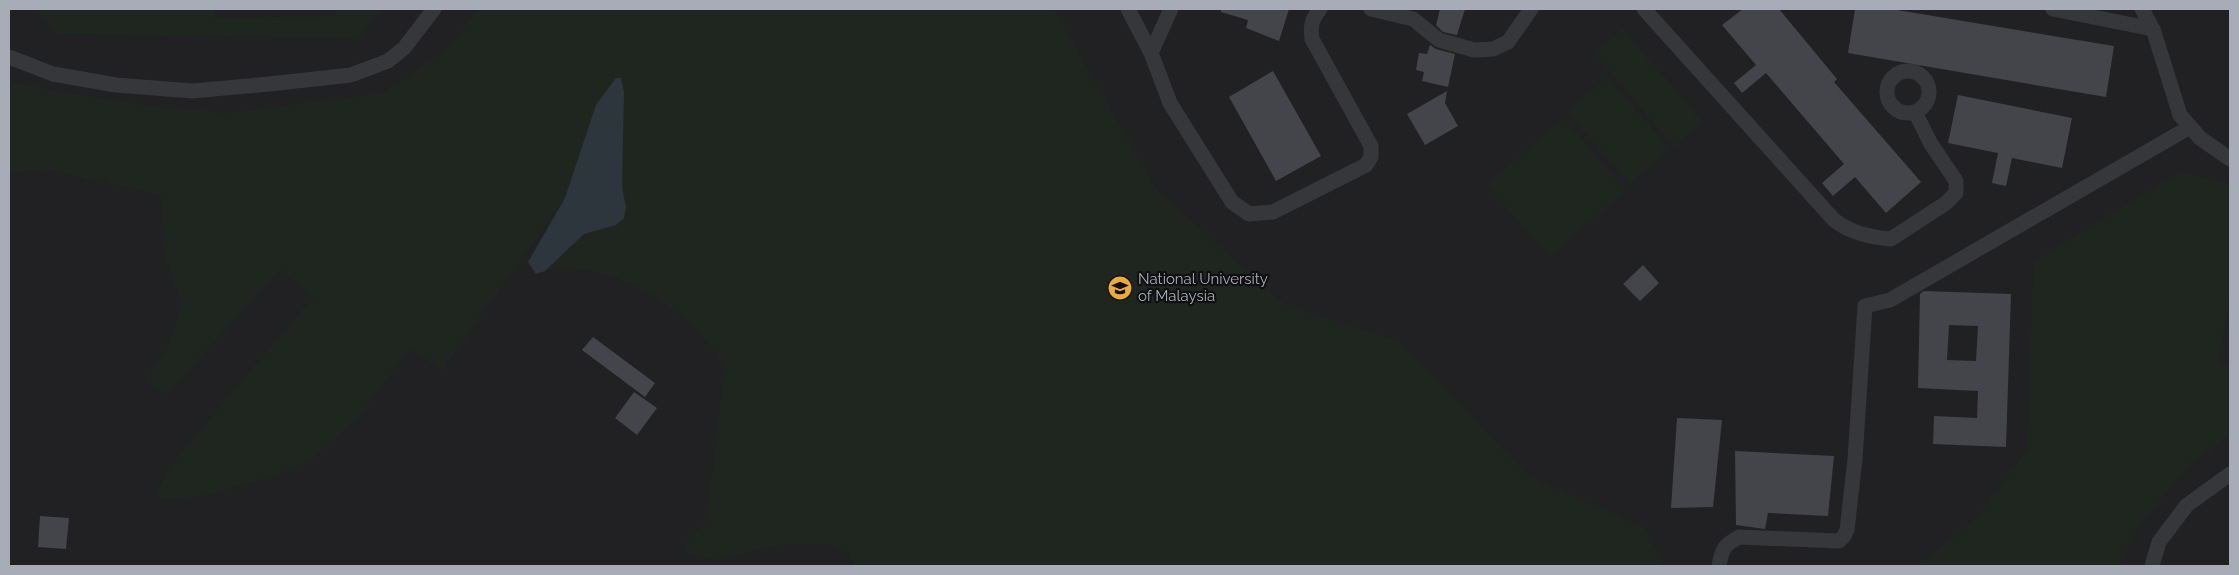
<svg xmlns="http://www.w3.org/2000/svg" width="2239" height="575" viewBox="0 0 2239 575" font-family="Raleway,sans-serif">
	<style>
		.built { fill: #212123 }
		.green { fill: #1f2620 }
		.water { fill: #2d363c }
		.building { fill: #44454a; fill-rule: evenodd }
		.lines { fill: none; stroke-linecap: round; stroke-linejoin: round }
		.minor { stroke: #36373b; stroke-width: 15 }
		.labels { text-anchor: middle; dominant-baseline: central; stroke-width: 4.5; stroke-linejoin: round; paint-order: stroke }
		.poi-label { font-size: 15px; fill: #a7acb6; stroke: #101012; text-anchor: start }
	</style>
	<rect width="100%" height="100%" fill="#151517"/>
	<path class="built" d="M 9,9 L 2230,9 L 2230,566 L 9,566 Z"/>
	<path class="green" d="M 35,9 L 216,9 L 213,18 L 333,16 L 337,9 L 384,9 L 357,39 L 56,34 Z
		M 478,9 L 1054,9 L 1156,189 L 1286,306 L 1398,340 L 1529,476 L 1645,528 L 1664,566 L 848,566 L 855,564 L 848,554 L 829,544 L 783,544 L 715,560 L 688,553 L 685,547 L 687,540 L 706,523 L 725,364 C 712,349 699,331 683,318 C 645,285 597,262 545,271 L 584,234 L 616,225 L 626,207 L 596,105 L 565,198 L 442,371 L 411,347 L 360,416 L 311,460 L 276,475 L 212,494 L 174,499 L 158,497 L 157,490 L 182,451 L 314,297 L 280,270 L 166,395 L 146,379 L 168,346 L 180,311 L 180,300 L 165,255 L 161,195 L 45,169 L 9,173 L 9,90 L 13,83 L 143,105 L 225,113 L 384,93 L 448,48 Z
		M 1623,29 L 1703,122 L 1674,147 L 1594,53 Z
		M 1607,77 L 1670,149 L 1630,184 L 1567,112 Z
		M 1563,118 L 1626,190 L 1550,257 L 1486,185 Z
		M 2180,172 L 2230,184 L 2230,295 L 2218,363 L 2230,366 L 2230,435 L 2190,463 L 2136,531 L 2119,566 L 1917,566 L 1976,519 L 2028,449 L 2033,262 Z"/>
	<path class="water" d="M 616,78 L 621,78 L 624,92 L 622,187 L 626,207 L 624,218 L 616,225 L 584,234 L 545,271 L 536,274 L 528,262 L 565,198 L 596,105 Z"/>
	<path class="building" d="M 1221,9 L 1289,9 L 1279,41 L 1246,28 L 1248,20 L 1221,12 Z
		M 1440,9 L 1465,9 L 1457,35 L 1443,32 L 1436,25 Z
		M 1743,9 L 1779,9 L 1837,79 L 1834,82 L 1921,182 L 1886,213 L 1855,177 L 1833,196 L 1822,183 L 1844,164 L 1766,73 L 1742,93 L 1734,83 L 1756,65 L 1722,25 Z
		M 1855,9 L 1891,9 L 2114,46 L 2106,97 L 1848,53 Z
		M 1430,45 L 1436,49 L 1455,54 L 1448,87 L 1422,81 L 1424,72 L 1416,70 L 1419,53 L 1427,54 Z
		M 1273,71 L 1321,156 L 1276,181 L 1229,97 Z
		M 1447,91 L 1445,103 L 1458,126 L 1425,145 L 1407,114 Z
		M 1958,95 L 2072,118 L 2062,168 L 2012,158 L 2006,186 L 1992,183 L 1998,153 L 1948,143 Z
		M 1643,265 L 1659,283 L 1640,301 L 1623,284 Z
		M 1924,291 L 2011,294 L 2006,447 L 1933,444 L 1934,416 L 1977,418 L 1978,391 L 1918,388 L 1920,294 ZM 1949,325 L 1978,326 L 1976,361 L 1947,360 Z
		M 593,337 L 655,383 L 645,397 L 582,350 Z
		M 634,392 L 657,408 L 637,435 L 615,418 Z
		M 1677,418 L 1722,420 L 1713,507 L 1671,508 Z
		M 1735,451 L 1834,456 L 1828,516 L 1768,513 L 1765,529 L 1736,525 Z
		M 40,516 L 69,518 L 66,549 L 38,547 Z"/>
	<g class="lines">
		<path class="minor" d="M 1128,9 L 1151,53 L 1170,103 L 1232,202 L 1249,214 L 1273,212 L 1366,165 L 1371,157 L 1371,146 L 1312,39 C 1310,26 1312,19 1320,9
			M 1371,9 L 1413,19 L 1439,40 L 1474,50 L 1493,49 L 1508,42 L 1531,9
			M 1644,9 L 1834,220 C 1851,233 1869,237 1891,239 L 1946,203 L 1956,193 L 1956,181 L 1931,144 L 1915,112
			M 2053,9 L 2153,29
			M 2142,9 L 2153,29 L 2180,115 L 2200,138 L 2230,159
			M 1151,53 L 1171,9
			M 9,57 L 53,74 L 116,85 L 192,91 L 269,84 L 351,75 L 388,61 L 404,48 L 434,9
			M1887 92a21 21 0 1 1 42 0a21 21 0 1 1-42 0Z
			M 1719,566 C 1722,549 1723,546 1739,537 L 1839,541 L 1844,536 L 1847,530 L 1855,459 L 1865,306 L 1890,300 L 2190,127
			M 2152,566 L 2159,542 L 2187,505 L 2230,474"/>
	</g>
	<defs>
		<symbol id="university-disc" viewBox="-11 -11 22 22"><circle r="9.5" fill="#ecaa38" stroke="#101012"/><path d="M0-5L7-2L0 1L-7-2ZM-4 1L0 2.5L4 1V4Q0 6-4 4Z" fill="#111"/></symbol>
	</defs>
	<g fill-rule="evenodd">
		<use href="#university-disc" x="1106" y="274" width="28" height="28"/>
	</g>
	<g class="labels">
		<g class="poi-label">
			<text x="1138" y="279">National University<tspan x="1138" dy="17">of Malaysia</tspan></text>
		</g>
	</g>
	<rect width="2239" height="575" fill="none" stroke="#a7acb6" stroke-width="20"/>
</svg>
